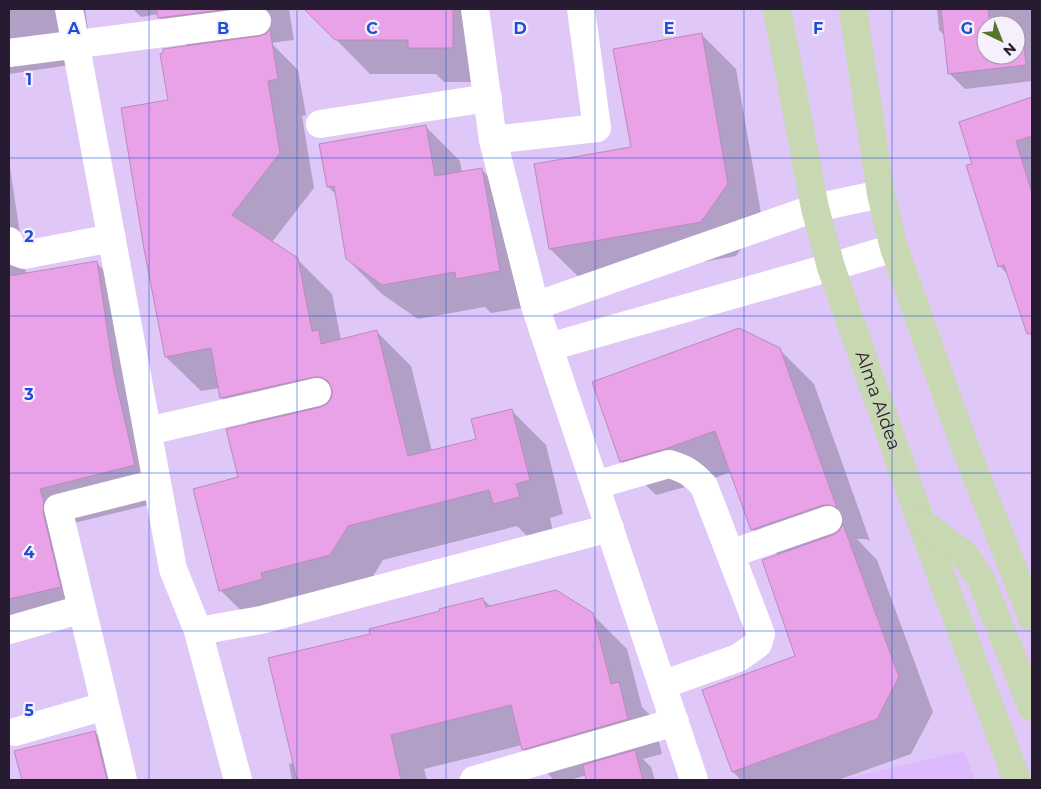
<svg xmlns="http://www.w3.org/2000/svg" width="1041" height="789" viewBox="0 0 1041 789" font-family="Montserrat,sans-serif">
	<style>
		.built { fill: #dcbafd }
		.shadow { fill: #0003; fill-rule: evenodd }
		.building { fill: #e9a2e8; stroke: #bb8aba }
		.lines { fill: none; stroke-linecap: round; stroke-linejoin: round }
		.minor { stroke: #fff; stroke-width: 28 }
		.major { stroke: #c8d8b2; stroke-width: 28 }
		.grid { fill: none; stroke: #1d4ed8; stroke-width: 1; stroke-opacity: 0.55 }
		.labels { text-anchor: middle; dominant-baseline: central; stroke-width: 4.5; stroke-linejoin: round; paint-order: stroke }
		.street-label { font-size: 18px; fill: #261b31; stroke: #f6f0fd }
		.grid-label { font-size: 16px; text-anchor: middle; font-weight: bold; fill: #1d4ed8; stroke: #f6f0fd; stroke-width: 4.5; stroke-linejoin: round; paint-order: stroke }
	</style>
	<rect width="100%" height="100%" fill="#dfc7f7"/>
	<path class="built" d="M 964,751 L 975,780 L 840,780 Z"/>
	<path class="shadow" d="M 9,9 L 85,9 L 89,38 L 90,62 L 9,74 Z
		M 133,9 L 289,9 L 294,40 L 271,43 L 298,70 L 306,115 L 302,116 L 314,188 L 272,242 L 297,259 L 332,294 L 341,340 L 376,331 L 411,366 L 432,451 L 478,440 L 511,410 L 546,445 L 563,514 L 550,518 L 553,532 L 529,538 L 517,526 L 383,560 L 365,589 L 255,624 L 220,590 L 249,425 L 222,398 L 220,388 L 201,391 L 166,357 L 145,249 L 169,101 L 188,47 L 159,17 L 159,14 L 141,17 Z
		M 306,9 L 488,9 L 487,82 L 444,82 L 436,74 L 370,74 Z
		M 937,9 L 1032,9 L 1032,81 L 965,89 L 949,73 L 946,37 L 939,30 ZM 986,25 L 1016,25 L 1016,55 L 986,55 Z
		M 701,34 L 736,69 L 762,219 L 736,256 L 585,283 L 550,249 L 632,148 Z
		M 1032,99 L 1032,339 L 1009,276 L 1000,266 L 974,164 L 960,122 Z
		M 426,127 L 460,161 L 462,173 L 482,170 L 516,204 L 534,306 L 491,313 L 485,307 L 418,319 L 382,294 L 347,259 L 337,195 L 328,187 Z
		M 9,161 L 26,274 L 96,262 L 131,297 L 169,500 L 74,523 L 94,621 L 14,640 L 9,636 Z
		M 779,349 L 814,384 L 870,541 L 866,539 L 857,539 L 877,560 L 933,712 L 911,754 L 838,780 L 741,780 L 733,772 L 797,656 L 778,555 L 752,529 L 731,472 L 700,483 L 656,495 L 621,461 Z
		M 483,599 L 491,607 L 592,614 L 627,649 L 642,707 L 653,718 L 662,754 L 643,759 L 651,767 L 655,780 L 588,780 L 587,775 L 570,780 L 554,780 L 523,749 L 522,745 L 424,769 L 427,780 L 292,780 L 289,764 L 294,763 L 371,635 Z
		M 95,732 L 129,767 L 133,780 L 23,780 L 16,752 Z"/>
	<path class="building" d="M 156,9 L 230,9 L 158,18 Z
		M 304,9 L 453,9 L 453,48 L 408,48 L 408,40 L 335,40 Z
		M 941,9 L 988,9 L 990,25 L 986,25 L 986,55 L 1016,55 L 1016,29 L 1022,28 L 1026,65 L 948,74 Z
		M 270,29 L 278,79 L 268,81 L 280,153 L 232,215 L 298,258 L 312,331 L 319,330 L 321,344 L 377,330 L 408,456 L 476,439 L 471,419 L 512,409 L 530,480 L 516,484 L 520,497 L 493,504 L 489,490 L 348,526 L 330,555 L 261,573 L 263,579 L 219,591 L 193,489 L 238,477 L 226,429 L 321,407 L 328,403 L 332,396 L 332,389 L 328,381 L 321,377 L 314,377 L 220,398 L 211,348 L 165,357 L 144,249 L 121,108 L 168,100 L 160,54 L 163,53 L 163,49 L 259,36 L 266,34 Z
		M 702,33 L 728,184 L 701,222 L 549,249 L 534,164 L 631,147 L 613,49 Z
		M 1032,97 L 1032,136 L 1016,141 L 1032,193 L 1032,333 L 1027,334 L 1004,265 L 998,267 L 966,165 L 972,164 L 959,122 Z
		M 426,125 L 435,176 L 482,168 L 500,271 L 456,279 L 455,272 L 382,285 L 346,259 L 334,186 L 327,187 L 319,144 Z
		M 97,261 L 114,374 L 135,465 L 40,489 L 44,502 L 43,512 L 61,587 L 9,599 L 9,276 Z
		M 739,328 L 780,348 L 837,508 L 830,505 L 823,505 L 751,530 L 715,431 L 665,449 L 620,462 L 592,382 Z
		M 843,524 L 899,677 L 877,719 L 732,772 L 702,690 L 795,656 L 762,560 L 833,535 L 839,531 Z
		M 556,590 L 593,613 L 611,684 L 619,682 L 628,719 L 522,750 L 511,705 L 391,735 L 401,780 L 297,780 L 268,658 L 370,634 L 369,629 L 440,611 L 439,609 L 483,598 L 486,607 Z
		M 95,731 L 107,780 L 22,780 L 14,751 Z
		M 635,750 L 643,780 L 586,780 L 583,765 Z"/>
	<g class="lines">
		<path class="minor" d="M 69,9 L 173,569 L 198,631 L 238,780
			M 475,9 L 493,140 L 535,306 L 694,780
			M 9,53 L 257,21
			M 320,124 L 488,98
			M 493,140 L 597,128 L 581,9
			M 9,241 C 10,251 16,252 24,255 L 112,238
			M 535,306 L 815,208 L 881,194
			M 549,347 L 831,267 L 894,248
			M 148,431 L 317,392
			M 595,485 L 669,464 C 686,469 692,473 704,486 L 761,634 L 758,644 L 738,658 L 662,685
			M 730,554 L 828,520
			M 9,630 L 82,609
			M 198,631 L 261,620 L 610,528
			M 15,732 L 105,706
			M 123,780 L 58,508 L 157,483
			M 474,780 L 675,722"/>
		<g class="major">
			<path id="s1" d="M 777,9 L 815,208 L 831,267 L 921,522 L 1017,780"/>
			<path d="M 853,9 L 881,194 L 894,248 L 965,447 L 1032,617"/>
			<path d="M 921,522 L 964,554 L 981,580 L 1032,707"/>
		</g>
	</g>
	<path class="grid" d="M 149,9 L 149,780M 297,9 L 297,780M 446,9 L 446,780M 595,9 L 595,780M 744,9 L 744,780M 892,9 L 892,780M 9,158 L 1032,158M 9,316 L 1032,316M 9,473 L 1032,473M 9,631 L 1032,631"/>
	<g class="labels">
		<g class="street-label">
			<text stroke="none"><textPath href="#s1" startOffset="405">Alma Aldea</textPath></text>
		</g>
	</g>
	<g class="grid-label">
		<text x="74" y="34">A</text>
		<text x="223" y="34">B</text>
		<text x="372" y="34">C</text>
		<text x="520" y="34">D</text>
		<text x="669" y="34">E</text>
		<text x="818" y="34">F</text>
		<text x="967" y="34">G</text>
		<text x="29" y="85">1</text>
		<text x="29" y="242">2</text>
		<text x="29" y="400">3</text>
		<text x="29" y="558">4</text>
		<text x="29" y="716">5</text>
	</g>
	<rect width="1041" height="789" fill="none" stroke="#261b31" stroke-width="20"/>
	<g transform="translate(1001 40) rotate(137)"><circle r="24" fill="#f6f0fd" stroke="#a39bab"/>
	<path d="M0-4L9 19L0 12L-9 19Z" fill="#577327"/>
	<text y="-8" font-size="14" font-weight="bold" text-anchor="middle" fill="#261b31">N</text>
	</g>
</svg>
